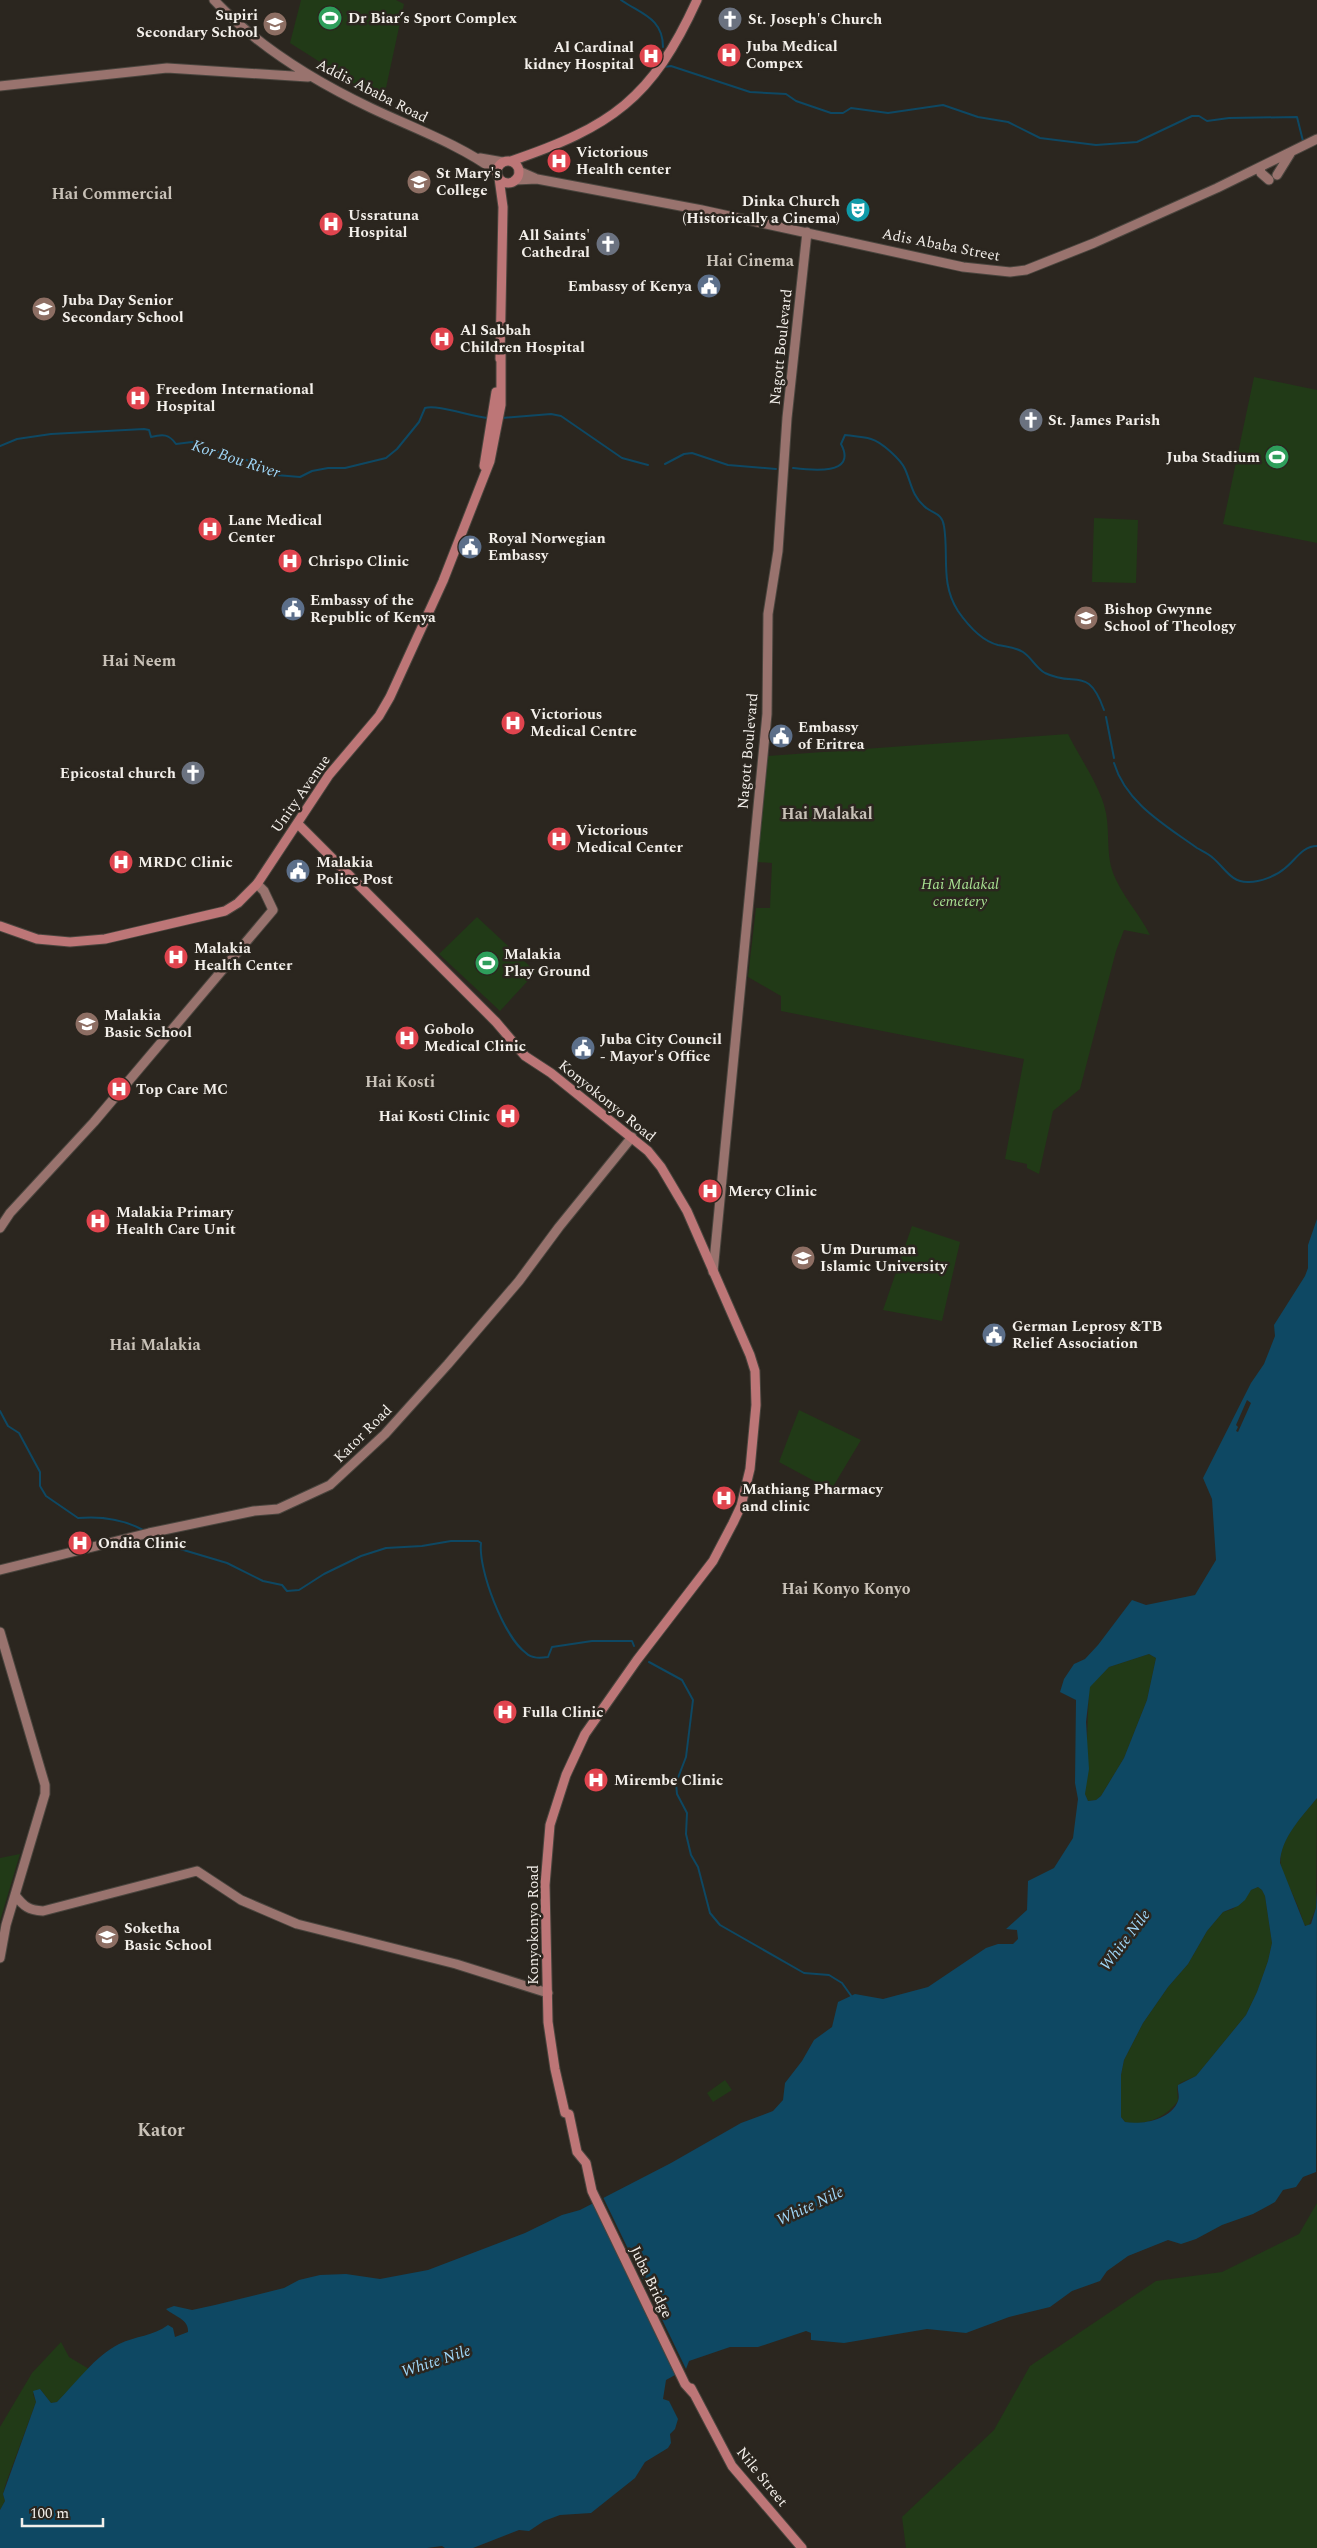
<svg xmlns="http://www.w3.org/2000/svg" width="1317" height="2548" viewBox="0 0 1317 2548" font-family="Spectral,serif">
	<style>
		.green { fill: #213a17 }
		.water { fill: #0e4863; fill-rule: evenodd }
		.pier { fill: #2b261f }
		.lines { fill: none; stroke-linecap: round; stroke-linejoin: round }
		.stream { stroke: #0e4863; stroke-width: 2 }
		.secondary-casing { stroke: #4a453e; stroke-width: 11 }
		.primary-casing { stroke: #4a453e; stroke-width: 11 }
		.secondary { stroke: #99736e; stroke-width: 9 }
		.primary { stroke: #bd7677; stroke-width: 9 }
		.labels { text-anchor: middle; dominant-baseline: central; stroke-width: 5; stroke-linejoin: round; paint-order: stroke }
		.poi-label { font-size: 15px; font-weight: bold; fill: #f3efea; stroke: #2b261f; text-anchor: start }
		.street-label { font-size: 15px; fill: #f3efea; stroke: #2b261f }
		.park-label { font-size: 15px; font-style: italic; fill: #a7e091; stroke: #2b261f }
		.neighbourhood-label { font-size: 16px; font-weight: bold; fill: #c8c1b7; stroke: #2b261f }
		.water-label { font-size: 16px; font-style: italic; fill: #a0d7f8; stroke: #2b261f }
		.quarter-label { font-size: 18px; font-weight: bold; fill: #c8c1b7; stroke: #2b261f }
	</style>
	<rect width="100%" height="100%" fill="#2b261f"/>
	<path class="green" d="M 301,0 L 396,0 L 404,4 L 383,102 L 290,43 Z
		M 1254,377 L 1317,390 L 1317,543 L 1223,524 Z
		M 1094,518 L 1138,520 L 1136,583 L 1092,582 Z
		M 1068,734 C 1079,756 1097,782 1104,805 C 1111,827 1105,851 1113,873 C 1122,896 1139,913 1150,935 L 1124,930 L 1116,951 L 1080,1089 L 1053,1111 L 1039,1174 L 1027,1168 L 1027,1164 L 1005,1159 L 1024,1059 L 781,1011 L 781,996 L 748,977 L 756,908 L 770,908 L 772,863 L 757,862 L 768,756 Z
		M 477,917 L 536,972 L 500,1011 L 439,954 Z
		M 912,1226 L 960,1242 L 942,1321 L 883,1310 Z
		M 799,1410 L 861,1440 L 831,1490 L 779,1462 Z
		M 1149,1654 L 1156,1658 L 1147,1700 L 1124,1758 L 1101,1796 L 1096,1800 L 1088,1801 L 1085,1794 L 1089,1687 L 1109,1667 Z
		M 1317,1798 L 1316,1908 L 1308,1927 L 1304,1924 C 1299,1906 1290,1889 1283,1873 C 1272,1845 1301,1818 1317,1798 Z
		M 20,1854 L 0,1921 L 0,1858 Z
		M 1258,1887 L 1262,1890 L 1265,1896 L 1272,1943 L 1268,1961 L 1257,1992 L 1246,2015 L 1196,2076 L 1180,2083 L 1177,2087 L 1178,2101 C 1165,2118 1146,2126 1125,2122 L 1121,2117 L 1121,2075 L 1124,2060 L 1143,2023 L 1168,1987 L 1188,1964 L 1207,1931 L 1223,1912 L 1233,1909 L 1251,1890 Z
		M 725,2080 L 732,2090 L 713,2102 L 707,2093 Z
		M 1317,2203 L 1317,2548 L 906,2548 L 902,2517 L 994,2430 L 1030,2366 L 1156,2281 L 1222,2272 L 1299,2234 Z
		M 61,2342 L 69,2357 L 89,2369 L 57,2402 L 51,2403 L 40,2389 L 33,2394 L 36,2402 L 6,2483 L 3,2494 L 5,2501 L 0,2510 L 0,2427 L 32,2373 Z"/>
	<path class="water" d="M 1317,1219 L 1317,1798 C 1302,1817 1281,1837 1280,1863 L 1305,1926 L 1311,1924 L 1316,1908 L 1317,1892 L 1316,2172 L 1303,2177 L 1296,2187 L 1283,2190 L 1275,2202 L 1253,2214 L 1222,2225 L 1196,2239 L 1181,2244 L 1168,2240 L 1128,2256 L 1107,2271 L 1100,2281 L 1072,2291 L 1050,2307 L 1009,2317 L 966,2333 L 927,2329 L 844,2343 L 811,2340 L 811,2333 L 806,2331 L 758,2347 L 730,2347 L 689,2361 L 686,2369 L 666,2380 L 663,2399 L 669,2401 L 678,2419 L 675,2429 L 670,2434 L 671,2443 L 668,2448 L 645,2462 L 635,2478 L 591,2513 L 560,2515 L 544,2521 L 529,2531 L 519,2530 L 473,2548 L 445,2548 L 442,2546 L 427,2548 L 0,2548 L 0,2510 L 5,2501 L 3,2494 L 36,2402 L 33,2391 L 40,2389 L 51,2403 L 57,2402 C 76,2383 95,2356 119,2344 C 136,2336 153,2336 168,2325 L 173,2328 L 175,2337 L 188,2332 C 189,2319 175,2317 166,2309 L 174,2306 L 192,2310 L 215,2305 L 284,2288 L 299,2280 L 320,2275 L 346,2274 L 380,2279 L 428,2270 L 525,2233 L 562,2215 L 580,2210 L 671,2163 L 741,2123 L 773,2111 L 783,2100 L 785,2083 L 802,2061 L 814,2040 L 832,2027 L 838,2002 L 855,1994 L 883,1999 L 928,1987 L 986,1948 L 998,1944 L 1013,1944 L 1018,1939 L 1017,1930 L 1006,1929 L 1027,1910 L 1028,1881 L 1054,1868 L 1073,1838 L 1078,1799 L 1075,1783 L 1076,1700 L 1060,1692 L 1064,1679 L 1074,1664 L 1085,1659 L 1098,1645 L 1132,1600 L 1146,1605 L 1195,1595 L 1216,1560 L 1212,1499 L 1203,1478 L 1251,1383 L 1264,1364 L 1275,1336 L 1274,1325 L 1305,1276 L 1308,1268 L 1308,1245 ZM 1149,1654 L 1156,1658 L 1147,1700 L 1124,1758 L 1101,1796 L 1096,1800 L 1088,1801 L 1085,1794 L 1089,1769 L 1086,1722 L 1090,1687 L 1109,1667 ZM 1258,1887 L 1262,1890 L 1265,1896 L 1272,1943 L 1268,1961 L 1257,1992 L 1246,2015 L 1196,2076 L 1178,2085 C 1177,2089 1180,2096 1178,2101 C 1171,2120 1142,2125 1125,2122 L 1121,2117 L 1121,2075 L 1124,2060 L 1143,2023 L 1168,1987 L 1188,1964 L 1207,1931 L 1223,1912 L 1238,1906 L 1245,1900 L 1251,1890 Z"/>
	<path class="pier" d="M 1247,1400 L 1251,1403 L 1238,1432 L 1236,1431 L 1238,1427 L 1236,1425 Z
		M 602,2195 L 687,2371 L 677,2375 L 593,2200 Z"/>
	<g class="lines">
		<path class="stream" d="M 621,0 C 641,14 663,18 663,47
			M 664,67 L 671,66 L 750,92 L 786,94 L 796,101 L 831,113 L 843,113 L 851,108 L 888,113 L 943,105 L 978,117 L 1008,122 L 1040,138 L 1096,145 L 1137,142 L 1192,116 L 1199,116 L 1207,121 L 1229,118 L 1297,117 L 1303,141 L 1306,140
			M 502,418 L 551,414 L 561,416 L 622,458 L 648,465
			M 0,446 L 17,439 L 51,434 L 144,429 L 149,430 L 151,437 C 163,434 169,434 176,444 L 192,442 L 214,451 L 237,456 L 249,461 L 258,469 L 276,475 L 300,477 L 312,471 L 328,468 L 345,468 L 386,458 L 397,449 L 419,422 L 425,408 C 437,404 472,417 488,418
			M 665,464 L 684,454 L 692,453 L 728,465 L 776,469
			M 793,468 C 810,470 858,476 841,444 L 845,435 C 853,436 864,437 871,439 C 882,442 901,460 905,469 C 911,482 912,496 924,506 C 932,514 942,512 944,526 C 949,556 940,583 958,611 C 967,624 982,641 998,645 C 1007,647 1015,647 1023,652 C 1032,658 1036,668 1045,673 C 1076,688 1088,665 1104,710
			M 1106,717 L 1114,758
			M 1114,763 C 1126,803 1165,825 1197,848 C 1202,851 1209,854 1213,858 C 1225,868 1231,883 1249,882 C 1260,882 1276,876 1284,869 C 1295,861 1302,846 1317,846
			M 0,1411 L 8,1426 L 19,1433 L 40,1472 L 40,1486 L 46,1496 L 78,1518 C 101,1516 123,1519 143,1530
			M 160,1543 L 227,1563 L 263,1581 L 282,1585 L 287,1591 L 299,1590 L 324,1574 L 361,1556 L 386,1548 L 422,1546 L 451,1541 L 478,1541 L 481,1543 C 478,1570 504,1637 526,1653 C 532,1659 541,1658 548,1657 L 552,1647 L 592,1641 L 632,1641 L 634,1646
			M 649,1662 L 682,1680 L 693,1700 L 686,1757 L 676,1783 L 677,1794 L 687,1813 L 686,1834 L 691,1855 L 698,1867 L 710,1913 L 720,1925 L 804,1973 L 829,1975 L 842,1983 L 852,1997"/>
		<defs>
			<path id="secondary" d="M 214,0 C 257,46 314,81 371,108 C 413,128 459,144 497,172
				M 0,86 L 167,68 L 308,77
				M 480,158 L 503,162
				M 1260,168 L 1261,173 L 1269,180
				M 519,171 L 535,178
				M 1277,175 L 1290,154
				M 515,180 L 537,179 L 702,210 L 963,267 L 1010,272 L 1026,270 L 1094,243 L 1217,188 L 1317,139
				M 0,1228 L 10,1213 L 94,1122 L 273,910 L 264,891 L 257,884
				M 713,1272 L 767,714 L 768,614 L 778,551 L 787,418 L 807,232
				M 0,1570 L 149,1533 L 254,1511 L 278,1509 L 330,1485 L 385,1434 L 448,1364 L 519,1281 L 559,1227 L 632,1137
				M 0,1632 L 45,1785 L 45,1794 L 6,1925 L 0,1958
				M 15,1895 C 24,1907 29,1910 43,1911 L 197,1871 L 241,1900 L 297,1924 L 456,1964 L 548,1993"/>
			<path id="primary" d="M 511,161 C 611,127 652,99 697,0
				M497 172a11 11 0 1 1 22 0a11 11 0 1 1-22 0Z
				M 499,178 L 503,207 L 500,359
				M 484,466 L 496,392
				M 298,824 L 496,1022 L 525,1056 L 551,1073 L 648,1151 L 661,1167 L 687,1211 L 750,1355 L 755,1371 L 756,1405 L 750,1469 L 741,1506 L 733,1523 L 713,1561 L 637,1660 L 585,1734 L 566,1775 L 550,1825 L 545,1885 L 548,2022 L 555,2069 L 565,2113 L 569,2114 L 577,2152 L 586,2163 L 592,2191 L 685,2384 L 694,2394
				M 0,926 L 37,939 L 70,942 L 105,939 L 225,911 L 238,903 L 257,884 L 329,775 L 379,716 L 390,697 L 443,581 L 490,461 L 501,405 L 501,355
				M 691,2388 L 732,2466 L 802,2548"/>
		</defs>
		<use href="#secondary" class="secondary-casing"/>
		<use href="#primary" class="primary-casing"/>
		<use href="#secondary" class="secondary"/>
		<use href="#primary" class="primary"/>
	</g>
	<defs>
		<symbol id="stadium-disc" viewBox="-11 -11 22 22"><circle r="9.5" fill="#2e9e5b" stroke="#2b261f"/><path d="M0-5a6.5 5 0 1 0 0 10a6.5 5 0 1 0 0-10ZM-3.5-1.8h7v3.6h-7Z" fill="#fff"/></symbol>
		<symbol id="church-disc" viewBox="-11 -11 22 22"><circle r="9.5" fill="#6b7280" stroke="#2b261f"/><path d="M-1.2-6h2.4v3.5h3.3v2.4h-3.3V6h-2.4V-.1h-3.3v-2.4h3.3Z" fill="#fff"/></symbol>
		<symbol id="school-disc" viewBox="-11 -11 22 22"><circle r="9.5" fill="#8d6e63" stroke="#2b261f"/><path d="M0-5L7-2L0 1L-7-2ZM-4 1L0 2.5L4 1V4Q0 6-4 4Z" fill="#fff"/></symbol>
		<symbol id="hospital-disc" viewBox="-11 -11 22 22"><circle r="9.5" fill="#e0444e" stroke="#2b261f"/><path d="M-5-5h3v3.5h4V-5h3V5h-3V1.5h-4V5h-3Z" fill="#fff"/></symbol>
		<symbol id="university-disc" viewBox="-11 -11 22 22"><circle r="9.5" fill="#8d6e63" stroke="#2b261f"/><path d="M0-5L7-2L0 1L-7-2ZM-4 1L0 2.5L4 1V4Q0 6-4 4Z" fill="#fff"/></symbol>
		<symbol id="theatre-disc" viewBox="-11 -11 22 22"><circle r="9.5" fill="#0f9aa8" stroke="#2b261f"/><path d="M-5-5.5Q0-4 5-5.5V0Q5 5 0 6Q-5 5-5 0ZM-3.3-2.5H-1v1.5H-3.3ZM1-2.5H3.3v1.5H1ZM-2.8 1Q0 5.5 2.8 1Z" fill="#fff"/></symbol>
		<symbol id="civic-disc" viewBox="-11 -11 22 22"><circle r="9.5" fill="#5c6f8a" stroke="#2b261f"/><path d="M-.6-6.5H3V-4.5H.6V-3L4-1V1h2V6H-6V1h2V-1L-.6-3ZM-1.2 2.5V6h2.4V2.5Z" fill="#fff"/></symbol>
	</defs>
	<g fill-rule="evenodd">
		<use href="#stadium-disc" x="316" y="4" width="28" height="28"/>
		<use href="#church-disc" x="716" y="5" width="28" height="28"/>
		<use href="#school-disc" x="261" y="10" width="28" height="28"/>
		<use href="#hospital-disc" x="715" y="41" width="28" height="28"/>
		<use href="#hospital-disc" x="637" y="42" width="28" height="28"/>
		<use href="#hospital-disc" x="545" y="147" width="28" height="28"/>
		<use href="#university-disc" x="405" y="168" width="28" height="28"/>
		<use href="#theatre-disc" x="844" y="196" width="28" height="28"/>
		<use href="#hospital-disc" x="317" y="210" width="28" height="28"/>
		<use href="#church-disc" x="594" y="230" width="28" height="28"/>
		<use href="#civic-disc" x="695" y="272" width="28" height="28"/>
		<use href="#school-disc" x="30" y="295" width="28" height="28"/>
		<use href="#hospital-disc" x="428" y="325" width="28" height="28"/>
		<use href="#hospital-disc" x="124" y="384" width="28" height="28"/>
		<use href="#church-disc" x="1017" y="406" width="28" height="28"/>
		<use href="#stadium-disc" x="1263" y="443" width="28" height="28"/>
		<use href="#hospital-disc" x="196" y="515" width="28" height="28"/>
		<use href="#civic-disc" x="456" y="533" width="28" height="28"/>
		<use href="#hospital-disc" x="276" y="547" width="28" height="28"/>
		<use href="#civic-disc" x="279" y="595" width="28" height="28"/>
		<use href="#university-disc" x="1072" y="604" width="28" height="28"/>
		<use href="#hospital-disc" x="499" y="709" width="28" height="28"/>
		<use href="#civic-disc" x="767" y="722" width="28" height="28"/>
		<use href="#church-disc" x="179" y="759" width="28" height="28"/>
		<use href="#hospital-disc" x="545" y="825" width="28" height="28"/>
		<use href="#hospital-disc" x="107" y="848" width="28" height="28"/>
		<use href="#civic-disc" x="284" y="857" width="28" height="28"/>
		<use href="#hospital-disc" x="162" y="943" width="28" height="28"/>
		<use href="#stadium-disc" x="473" y="949" width="28" height="28"/>
		<use href="#school-disc" x="73" y="1010" width="28" height="28"/>
		<use href="#hospital-disc" x="393" y="1024" width="28" height="28"/>
		<use href="#civic-disc" x="569" y="1034" width="28" height="28"/>
		<use href="#hospital-disc" x="105" y="1075" width="28" height="28"/>
		<use href="#hospital-disc" x="494" y="1102" width="28" height="28"/>
		<use href="#hospital-disc" x="696" y="1177" width="28" height="28"/>
		<use href="#hospital-disc" x="84" y="1207" width="28" height="28"/>
		<use href="#university-disc" x="789" y="1244" width="28" height="28"/>
		<use href="#civic-disc" x="980" y="1321" width="28" height="28"/>
		<use href="#hospital-disc" x="710" y="1484" width="28" height="28"/>
		<use href="#hospital-disc" x="66" y="1529" width="28" height="28"/>
		<use href="#hospital-disc" x="491" y="1698" width="28" height="28"/>
		<use href="#hospital-disc" x="582" y="1766" width="28" height="28"/>
		<use href="#school-disc" x="93" y="1923" width="28" height="28"/>
	</g>
	<g class="labels">
		<g class="poi-label">
			<text x="258" y="15" text-anchor="end">Supiri<tspan x="258" dy="17">Secondary School</tspan></text>
			<text x="348" y="18">Dr Biar’s Sport Complex</text>
			<text x="748" y="19">St. Joseph's Church</text>
			<text x="746" y="46">Juba Medical<tspan x="746" dy="17">Compex</tspan></text>
			<text x="634" y="47" text-anchor="end">Al Cardinal<tspan x="634" dy="17">kidney Hospital</tspan></text>
			<text x="576" y="152">Victorious<tspan x="576" dy="17">Health center</tspan></text>
			<text x="436" y="173">St Mary's<tspan x="436" dy="17">College</tspan></text>
			<text x="840" y="201" text-anchor="end">Dinka Church<tspan x="840" dy="17">(Historically a Cinema)</tspan></text>
			<text x="348" y="215">Ussratuna<tspan x="348" dy="17">Hospital</tspan></text>
			<text x="590" y="235" text-anchor="end">All Saints'<tspan x="590" dy="17">Cathedral</tspan></text>
			<text x="692" y="286" text-anchor="end">Embassy of Kenya</text>
			<text x="62" y="300">Juba Day Senior<tspan x="62" dy="17">Secondary School</tspan></text>
			<text x="460" y="330">Al Sabbah<tspan x="460" dy="17">Children Hospital</tspan></text>
			<text x="156" y="389">Freedom International<tspan x="156" dy="17">Hospital</tspan></text>
			<text x="1048" y="420">St. James Parish</text>
			<text x="1260" y="457" text-anchor="end">Juba Stadium</text>
			<text x="228" y="520">Lane Medical<tspan x="228" dy="17">Center</tspan></text>
			<text x="488" y="538">Royal Norwegian<tspan x="488" dy="17">Embassy</tspan></text>
			<text x="308" y="561">Chrispo Clinic</text>
			<text x="310" y="600">Embassy of the<tspan x="310" dy="17">Republic of Kenya</tspan></text>
			<text x="1104" y="609">Bishop Gwynne<tspan x="1104" dy="17">School of Theology</tspan></text>
			<text x="530" y="714">Victorious<tspan x="530" dy="17">Medical Centre</tspan></text>
			<text x="798" y="727">Embassy<tspan x="798" dy="17">of Eritrea</tspan></text>
			<text x="176" y="773" text-anchor="end">Epicostal church</text>
			<text x="576" y="830">Victorious<tspan x="576" dy="17">Medical Center</tspan></text>
			<text x="138" y="862">MRDC Clinic</text>
			<text x="316" y="862">Malakia<tspan x="316" dy="17">Police Post</tspan></text>
			<text x="194" y="948">Malakia<tspan x="194" dy="17">Health Center</tspan></text>
			<text x="504" y="954">Malakia<tspan x="504" dy="17">Play Ground</tspan></text>
			<text x="104" y="1015">Malakia<tspan x="104" dy="17">Basic School</tspan></text>
			<text x="424" y="1029">Gobolo<tspan x="424" dy="17">Medical Clinic</tspan></text>
			<text x="600" y="1039">Juba City Council<tspan x="600" dy="17">- Mayor's Office</tspan></text>
			<text x="136" y="1089">Top Care MC</text>
			<text x="490" y="1116" text-anchor="end">Hai Kosti Clinic</text>
			<text x="728" y="1191">Mercy Clinic</text>
			<text x="116" y="1212">Malakia Primary<tspan x="116" dy="17">Health Care Unit</tspan></text>
			<text x="820" y="1249">Um Duruman<tspan x="820" dy="17">Islamic University</tspan></text>
			<text x="1012" y="1326">German Leprosy &amp;TB<tspan x="1012" dy="17">Relief Association</tspan></text>
			<text x="742" y="1489">Mathiang Pharmacy<tspan x="742" dy="17">and clinic</tspan></text>
			<text x="98" y="1543">Ondia Clinic</text>
			<text x="522" y="1712">Fulla Clinic</text>
			<text x="614" y="1780">Mirembe Clinic</text>
			<text x="124" y="1928">Soketha<tspan x="124" dy="17">Basic School</tspan></text>
		</g>
		<g class="street-label">
			<text transform="translate(372 91) rotate(27)">Addis Ababa Road</text>
			<text transform="translate(941 245) rotate(11)">Adis Ababa Street</text>
			<text transform="translate(781 347) rotate(-84)">Nagott Boulevard</text>
			<text transform="translate(748 751) rotate(-85)">Nagott Boulevard</text>
			<text transform="translate(301 794) rotate(-55)">Unity Avenue</text>
			<text transform="translate(607 1101) rotate(39)">Konyokonyo Road</text>
			<text transform="translate(363 1434) rotate(-45)">Kator Road</text>
			<text transform="translate(533 1925) rotate(-90)">Konyokonyo Road</text>
			<text transform="translate(651 2282) rotate(64)">Juba Bridge</text>
			<text transform="translate(762 2477) rotate(51)">Nile Street</text>
		</g>
		<g class="park-label">
			<text x="960" y="884">Hai Malakal<tspan x="960" dy="17">cemetery</tspan></text>
		</g>
		<g class="neighbourhood-label">
			<text x="112" y="194">Hai Commercial</text>
			<text x="750" y="261">Hai Cinema</text>
			<text x="139" y="661">Hai Neem</text>
			<text x="827" y="814">Hai Malakal</text>
			<text x="400" y="1082">Hai Kosti</text>
			<text x="155" y="1345">Hai Malakia</text>
			<text x="846" y="1589">Hai Konyo Konyo</text>
		</g>
		<g class="water-label">
			<text transform="translate(236 459) rotate(18)">Kor Bou River</text>
			<text transform="translate(1125 1940) rotate(-53)">White Nile</text>
			<text transform="translate(810 2206) rotate(-25)">White Nile</text>
			<text transform="translate(436 2361) rotate(-18)">White Nile</text>
		</g>
		<g class="quarter-label">
			<text x="161" y="2130">Kator</text>
		</g>
	</g>
	<path d="M22 2518v8h81v-8" fill="none" stroke="#f3efea" stroke-width="2.5"/>
	<text x="30" y="2518" font-size="15" fill="#f3efea" stroke="#2b261f" stroke-width="4" paint-order="stroke">100 m</text>
</svg>
